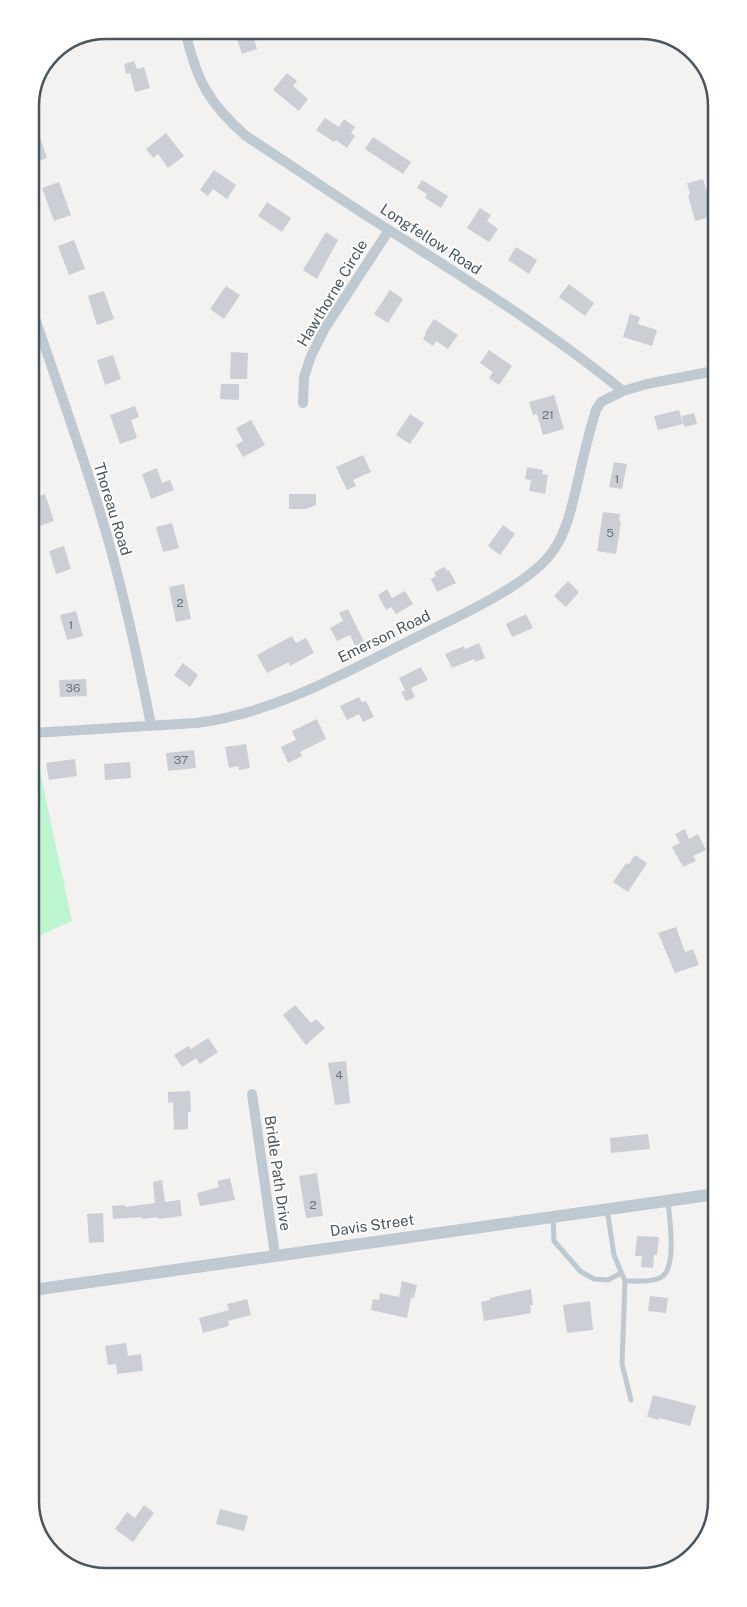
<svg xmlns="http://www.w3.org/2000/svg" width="747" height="1607" viewBox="0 0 747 1607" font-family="'Public Sans',sans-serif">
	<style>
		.green { fill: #bcf5d0 }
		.building { fill: #cbced4 }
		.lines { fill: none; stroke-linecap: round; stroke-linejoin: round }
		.service { stroke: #bec9d2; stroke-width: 5 }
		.minor { stroke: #bec9d2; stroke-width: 10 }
		.tertiary { stroke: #bec9d2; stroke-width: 12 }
		.labels { text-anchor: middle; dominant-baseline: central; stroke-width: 4; stroke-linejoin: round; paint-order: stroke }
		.number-label { font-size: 12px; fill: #68737e }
		.street-label { font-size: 15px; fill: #475561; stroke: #fff }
		.rim { fill: none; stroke: #475561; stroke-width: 2.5 }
	</style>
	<rect width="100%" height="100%" fill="#f4f1f1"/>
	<path class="green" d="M 33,739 L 72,921 L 32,939 L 32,740 Z"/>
	<path class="building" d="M 234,30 L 251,30 L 257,49 L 242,54 Z
		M 134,61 L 137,69 L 144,67 L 150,88 L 135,92 L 130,73 L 126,74 L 124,64 Z
		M 287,73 L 297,81 L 293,86 L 308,99 L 299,111 L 273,90 Z
		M 30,114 L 32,114 L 47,158 L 30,164 Z
		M 325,118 L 339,127 L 344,119 L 355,127 L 351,133 L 355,136 L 347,148 L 336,140 L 334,142 L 316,130 Z
		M 166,133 L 184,156 L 168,168 L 158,154 L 153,158 L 146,149 Z
		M 373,137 L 411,162 L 403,174 L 365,149 Z
		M 214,170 L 236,185 L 227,199 L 213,189 L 208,196 L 200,190 Z
		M 703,179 L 706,190 L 709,188 L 713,203 L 713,216 L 695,221 L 688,195 L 690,194 L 687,183 Z
		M 422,180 L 448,196 L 441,208 L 425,198 L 427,194 L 417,188 Z
		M 59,182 L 71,215 L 54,221 L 42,188 Z
		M 267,202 L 291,218 L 282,232 L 258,216 Z
		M 480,208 L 491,215 L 487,221 L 498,229 L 489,242 L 467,228 Z
		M 326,232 L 338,240 L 317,279 L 303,270 Z
		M 74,240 L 85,269 L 69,275 L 58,246 Z
		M 516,247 L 537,260 L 529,274 L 508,260 Z
		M 569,284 L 594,303 L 585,316 L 559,297 Z
		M 226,286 L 240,295 L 224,319 L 210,309 Z
		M 390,290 L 403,299 L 388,323 L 374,314 Z
		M 104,291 L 114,319 L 97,325 L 88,296 Z
		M 630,314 L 640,317 L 638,324 L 657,330 L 652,346 L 623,337 Z
		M 434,319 L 458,335 L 448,349 L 436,341 L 433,346 L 423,339 L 426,334 L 425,333 Z
		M 489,350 L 512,366 L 499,385 L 489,378 L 493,372 L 480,363 Z
		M 231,352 L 248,353 L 247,379 L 230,379 Z
		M 113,355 L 121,379 L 105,385 L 97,360 Z
		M 221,384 L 239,384 L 239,400 L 220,399 Z
		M 554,395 L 564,429 L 543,435 L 537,414 L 533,415 L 529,402 Z
		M 135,406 L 139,417 L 131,420 L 137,438 L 120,444 L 110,415 Z
		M 679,410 L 683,424 L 658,430 L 654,416 Z
		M 694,413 L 697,424 L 684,427 L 682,416 Z
		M 410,414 L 424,423 L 410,444 L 396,435 Z
		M 251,420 L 265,445 L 243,457 L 236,445 L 243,441 L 236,428 Z
		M 363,455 L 371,472 L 353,480 L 356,486 L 347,490 L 336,467 Z
		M 614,462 L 627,464 L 622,489 L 609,487 Z
		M 527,467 L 543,470 L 542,474 L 548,475 L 545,494 L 529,491 L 531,480 L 525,479 Z
		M 157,468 L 162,483 L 170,480 L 174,490 L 151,499 L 142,474 Z
		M 45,494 L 54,521 L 37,527 L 31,510 L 31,499 Z
		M 289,494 L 316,494 L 316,505 L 306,509 L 289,509 Z
		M 603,512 L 620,514 L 619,521 L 621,522 L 616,554 L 597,551 Z
		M 172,523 L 179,548 L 163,552 L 156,527 Z
		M 503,525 L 515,534 L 500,555 L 488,546 Z
		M 64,546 L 71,569 L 56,574 L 49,551 Z
		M 445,567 L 447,571 L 449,570 L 450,572 L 456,583 L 437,592 L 431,579 L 436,576 L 434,572 Z
		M 568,581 L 579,592 L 566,607 L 554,596 Z
		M 184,584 L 191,619 L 176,622 L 169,587 Z
		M 387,589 L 392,598 L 405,591 L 413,604 L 396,614 L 391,607 L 386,610 L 378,595 Z
		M 348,609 L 364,642 L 355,646 L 350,635 L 337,641 L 330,628 L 343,621 L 339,613 Z
		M 76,611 L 83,636 L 67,640 L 60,615 Z
		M 526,614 L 533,628 L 512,637 L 506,624 Z
		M 292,636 L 296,643 L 306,638 L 314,653 L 290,666 L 289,662 L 267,673 L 257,655 Z
		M 479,643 L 485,658 L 475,662 L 474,659 L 452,668 L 445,654 L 464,646 L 465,649 Z
		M 183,663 L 198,675 L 190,687 L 174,675 Z
		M 421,667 L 428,680 L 411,688 L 415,697 L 406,701 L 401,692 L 405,690 L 399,678 Z
		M 86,679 L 87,696 L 60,697 L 59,680 Z
		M 359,697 L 362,702 L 366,701 L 374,717 L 363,722 L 359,714 L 347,720 L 340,706 Z
		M 317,719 L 326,739 L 300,752 L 302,756 L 288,763 L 281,747 L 296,740 L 292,731 Z
		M 246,744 L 250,768 L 239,770 L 238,766 L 229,768 L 225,747 Z
		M 194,750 L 196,768 L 168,771 L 166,753 Z
		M 75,759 L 77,776 L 49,780 L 46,763 Z
		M 130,762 L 131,778 L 105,780 L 104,764 Z
		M 685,829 L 689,839 L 698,834 L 706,850 L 693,856 L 696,861 L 683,867 L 672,847 L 680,843 L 675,834 Z
		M 635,855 L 647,863 L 628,892 L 613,882 L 626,863 L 629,864 Z
		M 676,927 L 685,952 L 693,949 L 699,965 L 675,973 L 658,933 Z
		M 295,1005 L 311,1023 L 316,1019 L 325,1028 L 306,1045 L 283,1015 Z
		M 208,1038 L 218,1052 L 200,1064 L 196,1058 L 182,1067 L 174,1055 L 188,1046 L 191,1049 Z
		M 346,1061 L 350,1103 L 335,1105 L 328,1063 Z
		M 190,1091 L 191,1112 L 188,1112 L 188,1129 L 174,1130 L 173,1102 L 168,1103 L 168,1092 Z
		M 648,1134 L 650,1149 L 611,1153 L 610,1138 Z
		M 317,1173 L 323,1216 L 306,1218 L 299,1176 Z
		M 230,1178 L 235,1200 L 200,1206 L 197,1193 L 219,1187 L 217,1181 Z
		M 162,1180 L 165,1202 L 180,1200 L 182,1216 L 158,1219 L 158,1217 L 142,1219 L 142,1217 L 113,1219 L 112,1206 L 125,1205 L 125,1207 L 155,1203 L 153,1182 Z
		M 103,1213 L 104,1242 L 89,1243 L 87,1214 Z
		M 637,1236 L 659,1237 L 657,1255 L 654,1255 L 653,1268 L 641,1267 L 642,1256 L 635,1256 Z
		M 402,1281 L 417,1285 L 414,1298 L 411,1298 L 407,1318 L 371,1310 L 373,1299 L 379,1300 L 380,1293 L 399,1297 Z
		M 531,1289 L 533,1305 L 530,1305 L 531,1313 L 484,1321 L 481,1302 L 490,1300 L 490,1298 Z
		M 650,1296 L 668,1298 L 666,1313 L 648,1311 Z
		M 247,1299 L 251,1315 L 228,1321 L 229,1326 L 203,1333 L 199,1318 L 229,1310 L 227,1304 Z
		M 590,1301 L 593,1330 L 567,1333 L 563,1305 Z
		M 126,1343 L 128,1356 L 141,1354 L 143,1371 L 117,1374 L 116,1364 L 108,1365 L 105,1346 Z
		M 653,1395 L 696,1406 L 690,1426 L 659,1418 L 659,1420 L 647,1417 Z
		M 144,1505 L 154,1513 L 133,1542 L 115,1529 L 127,1512 L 135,1518 Z
		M 220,1509 L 248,1516 L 244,1531 L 216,1524 Z"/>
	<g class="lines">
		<path class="service" d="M 607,1209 L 614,1255 L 625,1281 L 622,1364 L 631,1400
			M 553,1216 L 554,1241 L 580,1271 L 594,1279 L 608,1280 L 621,1273
			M 625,1281 C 636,1281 653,1283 663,1276 C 677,1264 669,1217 668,1200"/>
		<path class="minor" d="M 185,30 C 196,79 208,103 246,136 C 294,167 341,200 389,230 C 469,281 549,331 623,391 L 647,384 L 714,371
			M 712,81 L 713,82
			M 31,306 C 52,369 75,432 95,496 C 119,571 136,648 151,725
			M 303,403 L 304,377 L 311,356 L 325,328 L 389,230
			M 32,733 L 196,723 C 278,713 353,668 427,632 C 463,614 530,584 553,551 C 568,530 573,501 579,476 C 584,454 589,432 596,410 L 601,402 L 623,391
			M 252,1094 L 275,1255"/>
		<path class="tertiary" d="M 33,1290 L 716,1194"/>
	</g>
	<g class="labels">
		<g class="number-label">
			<text x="548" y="415">21</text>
			<text x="617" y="479">1</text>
			<text x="610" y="533">5</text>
			<text x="180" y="603">2</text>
			<text x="71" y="625">1</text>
			<text x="73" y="688">36</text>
			<text x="181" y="760">37</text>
			<text x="339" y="1075">4</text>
			<text x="313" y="1205">2</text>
		</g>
		<g class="street-label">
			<text transform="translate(431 239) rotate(33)">Longfellow Road</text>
			<text transform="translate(332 293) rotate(-59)">Hawthorne Circle</text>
			<text transform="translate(113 509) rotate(73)">Thoreau Road</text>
			<text transform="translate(384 636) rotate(-26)">Emerson Road</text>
			<text transform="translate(278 1173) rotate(82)">Bridle Path Drive</text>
			<text transform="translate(372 1225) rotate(-8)">Davis Street</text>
		</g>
	</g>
	<path d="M0 0H747V1607H0ZM106 39H641A67 67 0 0 1 708 106V1501A67 67 0 0 1 641 1568H106A67 67 0 0 1 39 1501V106A67 67 0 0 1 106 39Z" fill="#fff" fill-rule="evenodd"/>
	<path class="rim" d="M106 39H641A67 67 0 0 1 708 106V1501A67 67 0 0 1 641 1568H106A67 67 0 0 1 39 1501V106A67 67 0 0 1 106 39Z"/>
</svg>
